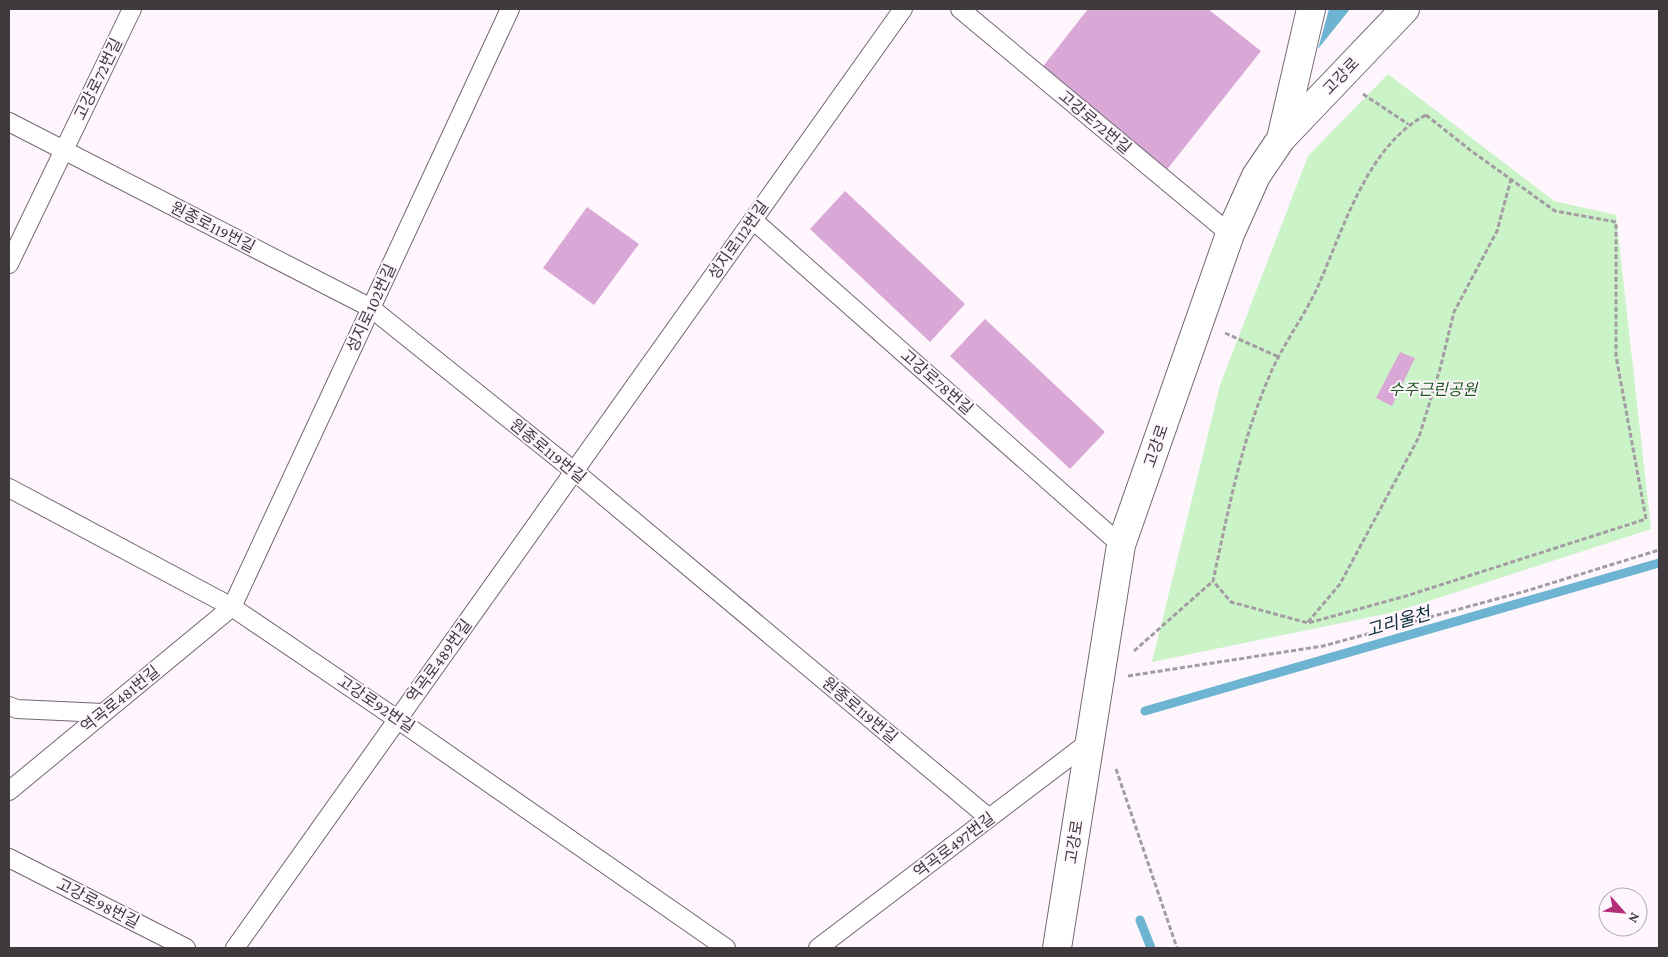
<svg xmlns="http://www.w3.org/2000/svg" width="1668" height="957" viewBox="0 0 1668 957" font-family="'Crimson Pro','Noto Sans KR',serif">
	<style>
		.green { fill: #caf3c7 }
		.water { fill: #6cb4d1 }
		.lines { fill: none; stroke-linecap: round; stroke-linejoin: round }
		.stream { stroke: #6cb4d1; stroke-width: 9 }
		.building { fill: #daa8d6 }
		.service-casing { stroke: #736772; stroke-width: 20 }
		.tertiary-casing { stroke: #736772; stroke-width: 30 }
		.path { stroke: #a49ca3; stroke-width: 3; stroke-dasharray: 5 2.5; stroke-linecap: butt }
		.service { stroke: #fff; stroke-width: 18 }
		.tertiary { stroke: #fff; stroke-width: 28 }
		.labels { text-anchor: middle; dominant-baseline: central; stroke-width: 4; stroke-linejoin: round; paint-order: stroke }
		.street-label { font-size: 16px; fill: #403a3f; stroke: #fef5fd }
		.park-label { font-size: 16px; font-style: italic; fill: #1b5b1e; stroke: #fef5fd }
		.water-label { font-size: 18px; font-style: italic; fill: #0e313e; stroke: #fef5fd }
	</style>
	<rect width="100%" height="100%" fill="#fef5fd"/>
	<path class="green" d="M 1388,74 L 1554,201 L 1616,215 L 1651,529 L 1395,612 L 1152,662 L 1220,385 L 1308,156 Z"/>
	<path class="water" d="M 1329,9 L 1350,9 L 1318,49 Z"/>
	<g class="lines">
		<path class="stream" d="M 1145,711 L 1659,563
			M 1140,920 L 1151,948"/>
	</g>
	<path class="building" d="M 1088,9 L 1208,9 L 1261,51 L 1161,177 L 1037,74 Z
		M 845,191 L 965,304 L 930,342 L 810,229 Z
		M 587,207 L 639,244 L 594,305 L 543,268 Z
		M 985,319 L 1105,432 L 1070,469 L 950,356 Z
		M 1400,352 L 1415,358 L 1392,406 L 1376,398 Z"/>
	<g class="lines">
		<defs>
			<path id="service" d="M 960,9 L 1230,234
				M 9,122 L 371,308 L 574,471 L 989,818
				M 753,220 L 1121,545
				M 9,264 L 132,9
				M 9,488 L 232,607 L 397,719 L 726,948
				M 9,706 L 17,709 L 103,713
				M 9,791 L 232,607 L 510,9
				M 9,858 L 186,948
				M 235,948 L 903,9
				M 818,948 L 1089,742"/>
			<path id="tertiary" d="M 1281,139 L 1311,9
				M 1057,948 L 1121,545 L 1230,234 L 1256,176 L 1281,139 L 1405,9"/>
		</defs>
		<use href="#service" class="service-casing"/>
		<use href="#tertiary" class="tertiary-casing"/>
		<path class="path" d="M 1363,94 L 1408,124
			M 1426,115 L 1470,150 L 1555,211 L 1616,222 L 1616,356 L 1646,519 L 1406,596 L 1308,623 L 1231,602 L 1213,581 C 1228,512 1241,442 1269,377 C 1282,345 1305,316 1319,284 C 1344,227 1368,145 1426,115 Z
			M 1225,333 L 1279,357
			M 1308,622 L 1340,584 L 1419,437 L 1440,369 L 1454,312 L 1497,231 L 1511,179
			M 1134,651 L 1213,581
			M 1128,676 L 1323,646 L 1526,591 L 1659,550
			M 1116,769 L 1177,948"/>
		<use href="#service" class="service"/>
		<use href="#tertiary" class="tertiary"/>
	</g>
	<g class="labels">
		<g class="street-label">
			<text transform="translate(1341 76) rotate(-46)">고강로</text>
			<text transform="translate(98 79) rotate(-64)">고강로72번길</text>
			<text transform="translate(1095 122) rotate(40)">고강로72번길</text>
			<text transform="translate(213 227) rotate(27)">원종로119번길</text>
			<text transform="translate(738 240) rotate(-55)">성지로112번길</text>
			<text transform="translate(371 308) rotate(-65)">성지로102번길</text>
			<text transform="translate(937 382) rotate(41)">고강로78번길</text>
			<text transform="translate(1156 446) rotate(-71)">고강로</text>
			<text transform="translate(548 451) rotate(39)">원종로119번길</text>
			<text transform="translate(439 661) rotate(-54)">역곡로489번길</text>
			<text transform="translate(120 699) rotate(-39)">역곡로481번길</text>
			<text transform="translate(376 704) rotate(34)">고강로92번길</text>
			<text transform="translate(860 710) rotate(40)">원종로119번길</text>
			<text transform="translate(1074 842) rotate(-81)">고강로</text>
			<text transform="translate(954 845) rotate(-37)">역곡로497번길</text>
			<text transform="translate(98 903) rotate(27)">고강로98번길</text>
		</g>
		<g class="park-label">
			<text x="1433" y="389">수주근린공원</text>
		</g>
		<g class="water-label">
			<text transform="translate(1398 622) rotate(-16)">고리울천</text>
		</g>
	</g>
	<rect width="1668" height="957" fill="none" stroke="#403a3f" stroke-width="20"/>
	<g transform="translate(1623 912) rotate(117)"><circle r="24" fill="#fef5fd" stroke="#b2aab1"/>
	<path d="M0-4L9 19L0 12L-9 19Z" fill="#b33078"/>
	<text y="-8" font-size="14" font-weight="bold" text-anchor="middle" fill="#403a3f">N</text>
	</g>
</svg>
